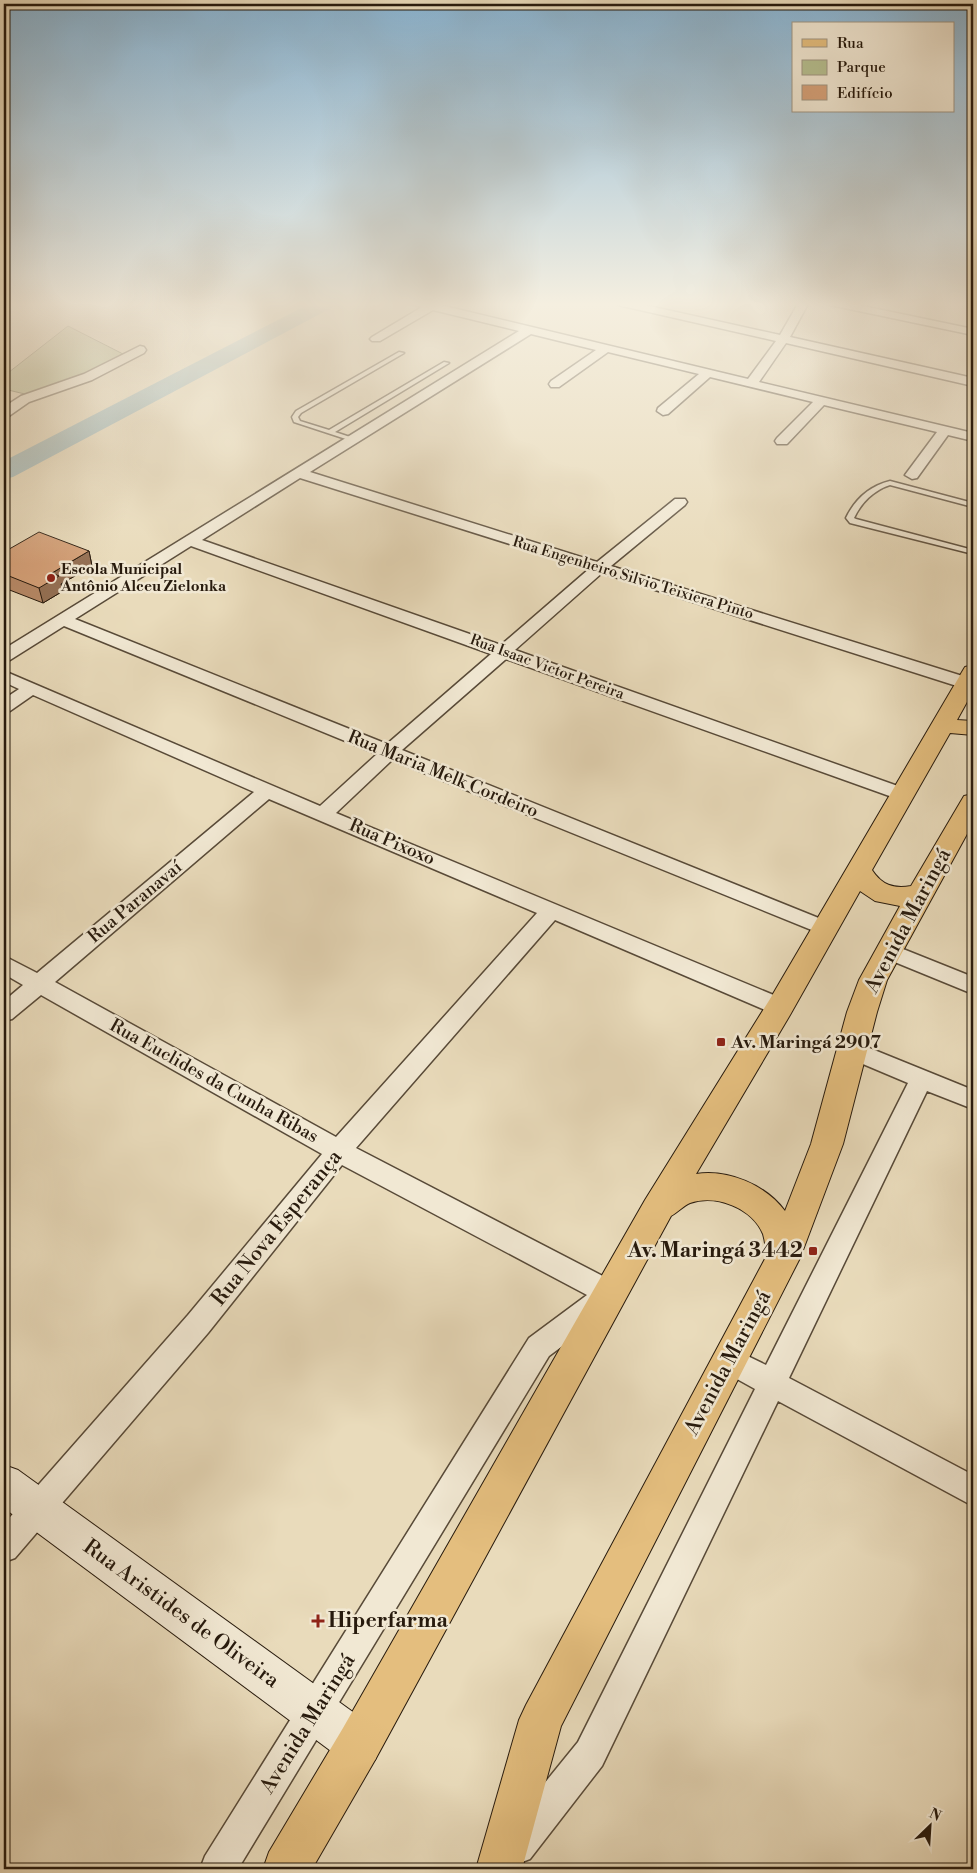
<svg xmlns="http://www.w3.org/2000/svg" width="977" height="1873" viewBox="0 0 977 1873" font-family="'Libre Bodoni',serif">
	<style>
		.green { fill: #b6c091; stroke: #6e6d4f }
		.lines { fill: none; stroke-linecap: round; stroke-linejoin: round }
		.river { fill: #9cb8bb; fill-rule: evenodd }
		.lane-casing { stroke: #584a38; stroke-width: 3 }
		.street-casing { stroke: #584a38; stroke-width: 3 }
		.secondary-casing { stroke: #271a0d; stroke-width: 2 }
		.primary-casing { stroke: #271a0d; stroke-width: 2 }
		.lane { fill: #f1e8d3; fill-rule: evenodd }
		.street { fill: #f1e8d3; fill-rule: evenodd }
		.secondary { fill: #f1e8d3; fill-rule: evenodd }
		.primary { fill: #e4be7e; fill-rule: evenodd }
		.wall { fill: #b78a68; stroke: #271a0d }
		.shaded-wall { fill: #957155; stroke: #271a0d }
		.building { fill: #d5a179; stroke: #271a0d }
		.poi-dot { fill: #8f2418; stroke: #f1e8d3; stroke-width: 2 }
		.labels { text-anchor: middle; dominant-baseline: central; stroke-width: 5; stroke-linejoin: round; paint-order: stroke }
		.far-poi-label { font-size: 15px; font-weight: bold; fill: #271a0d; stroke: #f1e8d3; text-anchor: start }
		.far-street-label { font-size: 15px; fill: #271a0d; stroke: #f1e8d3 }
		.street-label { font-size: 18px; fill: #271a0d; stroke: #f1e8d3 }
		.poi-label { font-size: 18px; font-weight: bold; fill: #271a0d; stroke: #f1e8d3; text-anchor: start }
		.near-street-label { font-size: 21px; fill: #271a0d; stroke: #f1e8d3 }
		.near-poi-label { font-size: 21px; font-weight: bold; fill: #271a0d; stroke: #f1e8d3; text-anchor: end }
	</style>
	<rect width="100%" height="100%" fill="#e9dbbb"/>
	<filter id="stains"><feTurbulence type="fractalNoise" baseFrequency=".004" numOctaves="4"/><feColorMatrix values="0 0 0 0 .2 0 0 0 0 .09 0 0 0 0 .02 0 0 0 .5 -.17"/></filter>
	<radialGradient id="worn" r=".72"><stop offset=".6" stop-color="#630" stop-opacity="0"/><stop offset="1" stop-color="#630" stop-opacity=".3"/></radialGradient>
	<path class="green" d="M 68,326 L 125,355 L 96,371 L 29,395 L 4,389 L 4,376 Z"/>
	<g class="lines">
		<path class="river" d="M 313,302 L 338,302 L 335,306 L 13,477 L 4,479 L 4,461 Z"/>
		<defs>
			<path id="lane" d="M 399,352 L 404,353 L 301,413 L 298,417 L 300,421 L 329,430 L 444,362 L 449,363 L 335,432 L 353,438 L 353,440 L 349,440 L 294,422 L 292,417 L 296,411 Z
				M 890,481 L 973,503 L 973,507 L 890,485 C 874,490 861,503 854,518 L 856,519 L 973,550 L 973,554 L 850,523 L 846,518 C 855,499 870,486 890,481 Z"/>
			<path id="street" d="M 409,302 L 432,303 L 748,379 L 776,341 L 618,305 L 612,302 L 631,302 L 780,335 L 799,302 L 809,302 L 790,337 L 973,378 L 973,386 L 786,343 L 759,382 L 973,433 L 973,441 L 948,435 L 917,478 L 912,479 L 905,475 L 937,432 L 824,405 L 787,444 L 777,444 L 775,441 L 777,438 L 813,402 L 710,377 L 668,414 L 663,415 L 657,411 L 658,408 L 699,374 L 608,352 L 559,387 L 551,387 L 549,384 L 551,381 L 596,350 L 531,334 L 310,472 L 597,562 L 675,499 L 685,499 L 687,502 L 685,505 L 611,566 L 972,679 L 973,685 L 966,688 L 960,687 L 602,573 L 515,650 L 909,790 L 911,794 L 909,798 L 902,800 L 895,798 L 506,659 L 402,750 L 831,923 L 835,928 L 831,933 L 824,935 L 392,760 L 336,813 L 788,1001 L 791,1007 L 788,1013 L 780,1015 L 772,1013 L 555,920 L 356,1148 L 620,1285 L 623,1294 L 620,1303 L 549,1356 L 238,1869 L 200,1869 L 205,1856 L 529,1338 L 587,1295 L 342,1165 L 208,1333 L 15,1558 L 4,1562 L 4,1524 L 188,1315 L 322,1154 L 41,995 L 12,1019 L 4,1021 L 4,1001 L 23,985 L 4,974 L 4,956 L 37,973 L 254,792 L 33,695 L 10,711 L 4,712 L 4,699 L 19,689 L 4,682 L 4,671 L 320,806 L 377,754 L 64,626 L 10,660 L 4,661 L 4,649 L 519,331 L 433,310 L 380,341 L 372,341 L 370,339 L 372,337 L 422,307 L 410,304 ZM 300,478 L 589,569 L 501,645 L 202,540 ZM 191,546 L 491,654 L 387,744 L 75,619 ZM 269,799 L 537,913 L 336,1137 L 55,982 Z
				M 824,302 L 844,302 L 973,329 L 973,335 L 830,305 Z
				M 140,346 L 144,347 L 146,350 L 144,353 L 92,380 L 29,402 L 9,416 L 4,417 L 4,407 L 21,396 L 84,374 Z
				M 888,943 L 973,977 L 973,994 L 880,956 L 877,951 L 880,946 Z
				M 852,1041 L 973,1090 L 973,1109 L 927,1091 L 789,1378 L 973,1475 L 973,1506 L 778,1401 L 602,1766 L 530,1859 L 517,1864 L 504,1859 L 499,1846 L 504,1833 L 578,1742 L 755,1389 L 719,1369 L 715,1360 L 719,1351 L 729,1347 L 766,1365 L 908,1083 L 844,1056 L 840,1050 L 844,1044 Z"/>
			<path id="secondary" d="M 4,1465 L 18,1470 L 375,1728 L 381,1744 L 375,1760 L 359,1766 L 343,1760 L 4,1508 Z"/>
			<path id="primary" d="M 973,665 L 973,691 L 957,720 L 973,721 L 973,735 L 950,733 L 872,870 C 882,885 893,889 911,886 L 964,796 L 973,794 L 973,823 L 887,980 L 877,1012 L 843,1144 L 800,1258 L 561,1726 L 522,1869 L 476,1869 L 519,1720 L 526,1705 L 766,1257 C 766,1249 765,1241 763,1234 C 752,1208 716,1194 690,1203 C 683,1206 678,1212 671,1216 L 375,1760 L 312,1869 L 263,1869 L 269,1852 L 343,1728 L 645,1200 L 770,999 L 962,672 L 965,667 ZM 860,891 L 875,901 L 900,906 L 859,980 L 847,1012 L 811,1144 L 785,1211 C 766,1185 728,1169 696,1174 L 790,1015 Z"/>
		</defs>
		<use href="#lane" class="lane-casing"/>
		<use href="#street" class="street-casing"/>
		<use href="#secondary" class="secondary-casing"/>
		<use href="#primary" class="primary-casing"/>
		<use href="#lane" class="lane"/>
		<use href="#street" class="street"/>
		<use href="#secondary" class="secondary"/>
		<use href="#primary" class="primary"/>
	</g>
	<path class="wall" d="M 89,551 L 92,566 L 61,584 L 63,591 L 43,603 L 7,589 L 4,590 L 4,552 Z"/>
	<path class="shaded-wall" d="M 89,551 L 92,566 L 61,584 L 63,591 L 43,603 L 39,588 L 52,573 Z
		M 4,577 L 7,589 L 4,590 Z"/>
	<path class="building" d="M 39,532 L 89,551 L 52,573 L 59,576 L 39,588 L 4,574 L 4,552 Z"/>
	<linearGradient id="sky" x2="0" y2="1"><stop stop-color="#89b6d6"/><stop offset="0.54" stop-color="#f5efe0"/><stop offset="1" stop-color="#f5efe0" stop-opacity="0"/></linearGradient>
	<rect width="977" height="564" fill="url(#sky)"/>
	<g class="poi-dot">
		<circle cx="51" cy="578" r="5"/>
		<rect x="716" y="1037" width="10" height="10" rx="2.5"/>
		<rect x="808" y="1246" width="10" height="10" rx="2.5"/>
		<path d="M315.5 1613.5h5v5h5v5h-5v5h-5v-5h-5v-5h5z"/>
	</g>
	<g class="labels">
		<g class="far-poi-label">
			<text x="61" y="569">Escola Municipal<tspan x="61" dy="17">Antônio Alceu Zielonka</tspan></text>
		</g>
		<g class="far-street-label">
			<text transform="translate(633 578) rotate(17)">Rua Engenheiro Silvio Teixiera Pinto</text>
			<text transform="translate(547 667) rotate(20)">Rua Isaac Victor Pereira</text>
		</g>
		<g class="street-label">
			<text transform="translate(443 774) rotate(22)">Rua Maria Melk Cordeiro</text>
			<text transform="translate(392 842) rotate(23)">Rua Pixoxo</text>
			<text transform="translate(135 902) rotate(-40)">Rua Paranavaí</text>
			<text transform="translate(214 1081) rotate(29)">Rua Euclides da Cunha Ribas</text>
		</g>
		<g class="poi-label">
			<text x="731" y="1042">Av. Maringá 2907</text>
		</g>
		<g class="near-street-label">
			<text transform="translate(908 921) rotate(-62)">Avenida Maringá</text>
			<text transform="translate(277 1228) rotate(-51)">Rua Nova Esperança</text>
			<text transform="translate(728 1363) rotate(-62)">Avenida Maringá</text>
			<text transform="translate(181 1614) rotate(36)">Rua Aristides de Oliveira</text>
			<text transform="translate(308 1724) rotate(-58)">Avenida Maringá</text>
		</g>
		<g class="near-poi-label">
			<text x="803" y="1251">Av. Maringá 3442</text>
			<text x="328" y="1621" text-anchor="start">Hiperfarma</text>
		</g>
	</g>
	<rect width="977" height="1873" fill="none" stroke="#e9dbbb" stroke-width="20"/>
	<rect x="5" y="5" width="967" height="1863" fill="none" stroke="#271a0d" stroke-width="2.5"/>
	<rect x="10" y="10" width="957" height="1853" fill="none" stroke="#271a0d"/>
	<rect x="792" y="22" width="162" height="90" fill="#f1e8d3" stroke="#a09684"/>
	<rect x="802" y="39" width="25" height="8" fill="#e4be7e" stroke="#a09684"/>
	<text x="837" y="48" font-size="15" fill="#271a0d">Rua</text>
	<rect x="802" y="60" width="25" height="15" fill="#b6c091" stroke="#a09684"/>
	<text x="837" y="72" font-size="15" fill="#271a0d">Parque</text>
	<rect x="802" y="85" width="25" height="15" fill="#d5a179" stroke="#a09684"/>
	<text x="837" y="98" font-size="15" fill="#271a0d">Edifício</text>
	<g transform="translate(930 1826) rotate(25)" stroke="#f1e8d3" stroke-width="4" paint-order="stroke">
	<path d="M0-4L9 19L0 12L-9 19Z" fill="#271a0d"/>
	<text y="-8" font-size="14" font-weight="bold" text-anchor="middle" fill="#271a0d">N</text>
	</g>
	<rect width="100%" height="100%" filter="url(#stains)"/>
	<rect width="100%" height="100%" fill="url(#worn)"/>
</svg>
